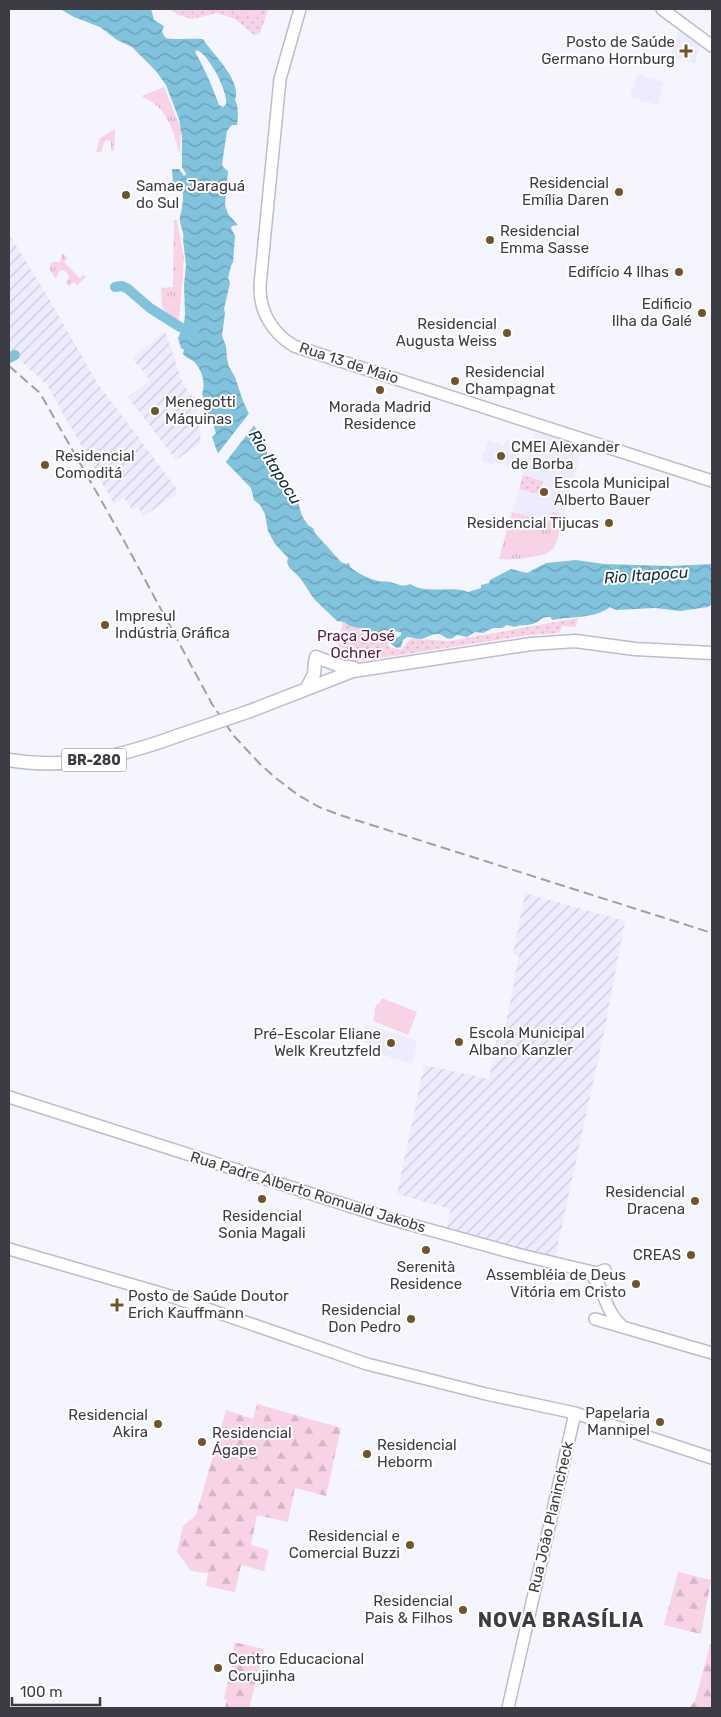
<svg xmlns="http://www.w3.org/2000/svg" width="721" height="1717" viewBox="0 0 721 1717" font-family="Rubik,sans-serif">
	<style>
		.built { fill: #ececfe }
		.industrial { fill: url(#industrial-furrows) }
		.grass { fill: url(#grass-tufts) }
		.forest { fill: url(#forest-firs) }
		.park { fill: url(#park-dots) }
		.pitch { fill: #f8d2e5 }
		.water { fill: url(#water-waves); fill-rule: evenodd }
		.pier { fill: #f4f5fe }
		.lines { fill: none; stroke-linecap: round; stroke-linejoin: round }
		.river { stroke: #81c2dd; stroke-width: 10 }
		.major-casing { stroke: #bcbcd1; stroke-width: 14 }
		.highway-casing { stroke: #bcbcd1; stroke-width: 15 }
		.major { stroke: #fff; stroke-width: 11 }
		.highway { stroke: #fff; stroke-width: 12 }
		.rail { stroke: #9f9fa8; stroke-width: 2; stroke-dasharray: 10 5; stroke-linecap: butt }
		.highway-bridge-casing { stroke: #bcbcd1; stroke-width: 15; stroke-linecap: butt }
		.highway-bridge { stroke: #fff; stroke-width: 12 }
		.poi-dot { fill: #715527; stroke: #fff; stroke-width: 2 }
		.labels { text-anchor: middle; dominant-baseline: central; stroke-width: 4; stroke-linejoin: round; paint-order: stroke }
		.shield { fill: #fff; stroke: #76767c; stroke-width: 1 }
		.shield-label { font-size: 14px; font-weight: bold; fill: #3c3c44 }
		.poi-label { font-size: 15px; fill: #3c3c44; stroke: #fff; text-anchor: end }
		.street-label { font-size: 15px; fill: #3c3c44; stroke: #fff }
		.park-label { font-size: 15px; fill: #58173f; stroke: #fff }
		.water-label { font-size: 16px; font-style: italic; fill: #102f3b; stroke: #fff }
		.district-label { font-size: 20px; font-weight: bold; letter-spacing: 1px; fill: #3c3c44; stroke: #fff }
	</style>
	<defs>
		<pattern id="industrial-furrows" width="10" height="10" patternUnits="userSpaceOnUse" patternTransform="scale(1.25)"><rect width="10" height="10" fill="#ececfe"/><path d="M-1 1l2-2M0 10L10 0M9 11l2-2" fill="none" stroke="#cbcbdb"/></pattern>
		<pattern id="grass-tufts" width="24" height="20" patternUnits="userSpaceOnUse" patternTransform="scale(1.25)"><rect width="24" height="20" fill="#f8d2e5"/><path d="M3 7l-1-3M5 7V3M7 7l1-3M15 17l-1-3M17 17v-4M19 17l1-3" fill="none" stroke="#d6b5c6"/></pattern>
		<pattern id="forest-firs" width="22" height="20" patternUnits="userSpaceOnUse" patternTransform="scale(1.25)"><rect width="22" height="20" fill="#f8d2e5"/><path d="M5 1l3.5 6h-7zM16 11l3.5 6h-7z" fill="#d6b5c6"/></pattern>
		<pattern id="park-dots" width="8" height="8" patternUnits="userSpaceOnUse" patternTransform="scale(1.25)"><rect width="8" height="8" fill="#f8d2e5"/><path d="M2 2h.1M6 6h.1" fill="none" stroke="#d6b5c6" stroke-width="1.8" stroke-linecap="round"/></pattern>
		<pattern id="water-waves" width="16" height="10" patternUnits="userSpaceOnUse" patternTransform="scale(1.25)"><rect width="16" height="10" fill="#81c2dd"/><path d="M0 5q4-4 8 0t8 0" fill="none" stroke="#6b9fb5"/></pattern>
	</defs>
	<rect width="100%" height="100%" fill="#f4f5fe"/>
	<path class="built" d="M 679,29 L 700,44 L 695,64 L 671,57 Z
		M 637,74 L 664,82 L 658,105 L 630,97 Z
		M 538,431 L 579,444 L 582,449 L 554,548 L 545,555 L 507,560 L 499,559 L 535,433 Z
		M 488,440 L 504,445 L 506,440 L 522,445 L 515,469 L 495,462 L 494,465 L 481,461 Z
		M 365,1024 L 417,1041 L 412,1064 L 369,1051 L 371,1045 L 360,1041 Z"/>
	<path class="industrial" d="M 10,236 L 45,292 L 98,384 L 177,489 L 175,496 L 143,516 L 137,506 L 132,510 L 124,498 L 114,504 L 47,385 L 9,350 L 9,238 Z
		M 165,331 L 183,384 L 197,402 L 201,443 L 176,460 L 128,397 L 150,380 L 132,358 Z
		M 525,893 L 625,921 L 604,1032 L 555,1258 L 446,1229 L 451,1209 L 397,1194 L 424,1065 L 489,1079 L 499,1028 L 505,1029 L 519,956 L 513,954 Z"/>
	<path class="grass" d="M 164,87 L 181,129 L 180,154 C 174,136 170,114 152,102 C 148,99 145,99 142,96 Z
		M 115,129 L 114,151 L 111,151 L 111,141 L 105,140 L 101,152 L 96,152 L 100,138 Z
		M 174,220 L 177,220 L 184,260 L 179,321 L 173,321 L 162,307 L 161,288 L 173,287 Z
		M 62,253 L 64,254 L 67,259 L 64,262 L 80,278 L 83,275 L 86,277 L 77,285 L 74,282 L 69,286 L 66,282 L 69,277 L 66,271 L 60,270 L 56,279 L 49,269 L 52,262 L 60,262 Z
		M 512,512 L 549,522 L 552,512 L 563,515 C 561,523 558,543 553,549 C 545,558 510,560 499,559 Z"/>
	<path class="forest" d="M 257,1404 L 341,1428 L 326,1496 L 295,1488 L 288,1522 L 257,1515 L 251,1545 L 269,1550 L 264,1571 L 241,1565 L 235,1592 L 206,1586 L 208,1573 L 191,1571 L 177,1552 L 183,1526 L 196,1515 L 226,1410 L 253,1419 Z
		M 678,1572 L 711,1580 L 701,1634 L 664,1625 Z
		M 234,1642 L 264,1649 L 249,1708 L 225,1708 L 227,1700 L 224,1699 L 232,1665 Z
		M 712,1644 L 712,1708 L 689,1708 L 695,1701 L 710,1645 Z"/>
	<path class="park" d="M 172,9 L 268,9 L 261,31 L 259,34 L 254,35 L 235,19 L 217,13 L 192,19 L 181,16 L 172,11 Z
		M 523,475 L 543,481 L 539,494 L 519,489 Z
		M 578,618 L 576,627 L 562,626 L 559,633 L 529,635 L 360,661 L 341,661 L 336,655 L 343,622 L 379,636 L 388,632 L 389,647 L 401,650 L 410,639 L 450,641 Z"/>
	<path class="pitch" d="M 227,9 L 262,9 L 259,18 Z
		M 516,516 L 541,523 L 532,555 L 507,548 Z
		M 382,998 L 417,1012 L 408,1035 L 373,1021 L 375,1014 L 374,1012 L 376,1005 L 379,1004 Z"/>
	<path class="water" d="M 60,9 L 151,9 L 154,20 L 164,26 L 162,31 C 163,34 164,36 166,38 C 168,40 196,38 203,39 C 213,55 242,80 235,100 C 239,107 238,117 237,125 L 232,125 L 227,131 L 222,164 L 223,167 L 228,171 L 225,205 L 228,214 L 238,225 L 232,226 L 231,228 L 235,236 L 233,262 L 231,266 L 228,278 L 230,283 L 224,309 L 225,313 L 222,336 L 226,346 L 227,359 L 229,367 L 235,377 L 243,401 L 270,459 L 277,466 L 279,476 L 283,485 L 298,502 L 302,516 L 308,525 L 313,528 L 315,533 L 341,562 L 346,564 L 349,563 L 350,567 C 357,573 369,579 378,581 C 382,582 386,581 390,582 C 398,584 403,588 410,584 C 427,595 449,585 468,592 L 481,588 L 481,585 L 489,583 L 490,580 L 511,569 L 527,573 L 546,563 L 576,560 L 604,564 L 670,566 L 712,564 L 712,604 L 708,607 L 680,611 L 655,608 L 616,610 L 610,607 C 595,619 572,616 553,620 L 550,617 C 541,616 540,622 532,624 C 526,626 521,624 515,627 L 507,625 L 502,628 L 493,628 L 483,633 L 475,632 L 467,637 L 457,635 C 447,643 446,636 439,634 C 431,633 426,639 419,639 C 415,639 411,637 407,637 L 403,640 L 401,647 L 397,648 L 391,644 L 391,641 L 401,635 L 401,632 L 383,630 L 377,634 L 368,630 L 350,626 L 344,622 L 337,621 L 314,599 L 301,579 L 289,567 L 287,562 L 288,558 L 275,544 L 268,531 L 265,514 L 260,505 L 254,500 L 251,488 L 218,454 L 212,437 L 216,433 L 213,424 L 216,423 L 215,419 L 208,417 L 204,406 L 205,402 L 202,394 C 206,383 202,369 193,361 C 189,358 186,358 183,354 L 184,350 L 181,348 L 178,338 L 184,324 L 185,314 L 184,285 L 186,265 L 183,239 C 185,233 180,227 180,220 C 179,215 182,213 182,208 C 183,201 184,191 181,185 L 173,184 L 172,169 L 179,169 L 184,176 L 186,174 L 182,167 L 182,137 L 179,119 L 166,85 L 156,71 L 132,47 L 117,40 L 100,27 L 74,17 ZM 197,50 C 209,55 228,91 226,104 L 223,107 L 219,105 C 213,88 204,67 195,52 Z"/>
	<path class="pier" d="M 250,412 L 256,423 L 225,463 L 216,456 Z"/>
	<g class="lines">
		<path class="river" d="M 115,287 L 122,286 L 128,289 L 150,308 L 180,327 L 194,332
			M 9,358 L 15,355"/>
		<defs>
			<path id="major" d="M 300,9 L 280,79 L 260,285 C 259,311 272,333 294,346 L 712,481
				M 662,9 L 712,46
				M 9,1097 L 387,1218 L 521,1255 L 597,1273 L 605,1270
				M 9,1249 L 167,1295 L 367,1364 L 486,1394 L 575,1413 L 712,1458
				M 587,1271 C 605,1284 603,1310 622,1326
				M 595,1319 L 712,1353
				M 508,1708 L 575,1413"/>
			<path id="highway" d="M 316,657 L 340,666 L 354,668
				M 307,688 L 314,674 L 315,662
				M 250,711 L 353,671 L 531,644 L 575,641 L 635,649 L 712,653
				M 9,760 C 67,770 122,756 177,736"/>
		</defs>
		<use href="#major" class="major-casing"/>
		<use href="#highway" class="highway-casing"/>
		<use href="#major" class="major"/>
		<use href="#highway" class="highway"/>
		<path class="rail" d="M 9,366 L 40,393 L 122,537 L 212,704 L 234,736 L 261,765 L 277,779 L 298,795 L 319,807 L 340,815 L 712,933"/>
		<defs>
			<path id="highway-bridge" d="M 177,736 L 250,711"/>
		</defs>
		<use href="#highway-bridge" class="highway-bridge-casing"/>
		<use href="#highway-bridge" class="highway-bridge"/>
	</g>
	<g class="poi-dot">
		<path d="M683.5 43.5h5v5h5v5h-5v5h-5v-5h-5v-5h5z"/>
		<circle cx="619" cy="192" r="5"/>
		<circle cx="126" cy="195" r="5"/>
		<circle cx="490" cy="240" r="5"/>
		<circle cx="679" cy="272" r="5"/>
		<circle cx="702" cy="313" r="5"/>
		<circle cx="507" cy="333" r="5"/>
		<circle cx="455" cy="381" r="5"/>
		<circle cx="380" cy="390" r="5"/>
		<circle cx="155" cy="411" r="5"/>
		<circle cx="501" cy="456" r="5"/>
		<circle cx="45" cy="465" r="5"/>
		<circle cx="544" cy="492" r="5"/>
		<circle cx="609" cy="523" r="5"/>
		<circle cx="105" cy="625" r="5"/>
		<circle cx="459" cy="1042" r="5"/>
		<circle cx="391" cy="1043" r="5"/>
		<circle cx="262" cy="1199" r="5"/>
		<circle cx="695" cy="1201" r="5"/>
		<circle cx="426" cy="1250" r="5"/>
		<circle cx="691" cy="1255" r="5"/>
		<circle cx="636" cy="1284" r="5"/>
		<path d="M114.5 1297.5h5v5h5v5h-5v5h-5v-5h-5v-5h5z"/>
		<circle cx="411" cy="1319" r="5"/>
		<circle cx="660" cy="1422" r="5"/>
		<circle cx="158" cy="1424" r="5"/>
		<circle cx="202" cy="1442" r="5"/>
		<circle cx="367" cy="1454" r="5"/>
		<circle cx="410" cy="1545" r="5"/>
		<circle cx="463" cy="1610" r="5"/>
		<circle cx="218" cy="1668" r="5"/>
	</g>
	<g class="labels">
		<rect class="shield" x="61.5" y="748.5" width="65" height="23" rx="4"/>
		<g class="shield-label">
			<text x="94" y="760">BR-280</text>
		</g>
		<g class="poi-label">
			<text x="675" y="42">Posto de Saúde<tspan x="675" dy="17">Germano Hornburg</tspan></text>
			<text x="609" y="183">Residencial<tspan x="609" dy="17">Emília Daren</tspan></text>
			<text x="136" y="186" text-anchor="start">Samae Jaraguá<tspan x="136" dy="17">do Sul</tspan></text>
			<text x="500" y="231" text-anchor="start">Residencial<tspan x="500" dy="17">Emma Sasse</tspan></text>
			<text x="669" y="272">Edifício 4 Ilhas</text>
			<text x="692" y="304">Edificio<tspan x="692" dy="17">Ilha da Galé</tspan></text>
			<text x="497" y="324">Residencial<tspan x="497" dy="17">Augusta Weiss</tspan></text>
			<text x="465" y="372" text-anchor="start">Residencial<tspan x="465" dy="17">Champagnat</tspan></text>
			<text x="165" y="402" text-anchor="start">Menegotti<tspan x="165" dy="17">Máquinas</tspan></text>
			<text x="380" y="407" text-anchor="middle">Morada Madrid<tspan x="380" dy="17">Residence</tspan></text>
			<text x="511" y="447" text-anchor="start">CMEI Alexander<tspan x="511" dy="17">de Borba</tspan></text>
			<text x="55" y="456" text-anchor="start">Residencial<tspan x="55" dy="17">Comoditá</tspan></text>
			<text x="554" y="483" text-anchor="start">Escola Municipal<tspan x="554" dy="17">Alberto Bauer</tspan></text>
			<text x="599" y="523">Residencial Tijucas</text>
			<text x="115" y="616" text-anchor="start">Impresul<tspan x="115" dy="17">Indústria Gráfica</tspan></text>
			<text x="469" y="1033" text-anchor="start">Escola Municipal<tspan x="469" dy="17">Albano Kanzler</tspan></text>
			<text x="381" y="1034">Pré-Escolar Eliane<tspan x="381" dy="17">Welk Kreutzfeld</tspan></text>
			<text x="685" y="1192">Residencial<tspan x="685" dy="17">Dracena</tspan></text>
			<text x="262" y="1216" text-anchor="middle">Residencial<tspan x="262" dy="17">Sonia Magali</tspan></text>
			<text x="681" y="1255">CREAS</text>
			<text x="426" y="1267" text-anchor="middle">Serenità<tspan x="426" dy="17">Residence</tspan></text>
			<text x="626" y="1275">Assembléia de Deus<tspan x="626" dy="17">Vitória em Cristo</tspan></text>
			<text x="128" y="1296" text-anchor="start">Posto de Saúde Doutor<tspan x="128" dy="17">Erich Kauffmann</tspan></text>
			<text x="401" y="1310">Residencial<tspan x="401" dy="17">Don Pedro</tspan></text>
			<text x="650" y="1413">Papelaria<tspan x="650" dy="17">Mannipel</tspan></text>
			<text x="148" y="1415">Residencial<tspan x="148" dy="17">Akira</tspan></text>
			<text x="212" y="1433" text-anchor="start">Residencial<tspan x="212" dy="17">Ágape</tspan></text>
			<text x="377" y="1445" text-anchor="start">Residencial<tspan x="377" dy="17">Heborm</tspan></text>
			<text x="400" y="1536">Residencial e<tspan x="400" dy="17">Comercial Buzzi</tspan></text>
			<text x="453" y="1601">Residencial<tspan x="453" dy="17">Pais &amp; Filhos</tspan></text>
			<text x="228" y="1659" text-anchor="start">Centro Educacional<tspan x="228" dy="17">Corujinha</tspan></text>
		</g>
		<g class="street-label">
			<text transform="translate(349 363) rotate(18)">Rua 13 de Maio</text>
			<text transform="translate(308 1192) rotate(17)">Rua Padre Alberto Romuald Jakobs</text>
			<text transform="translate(551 1517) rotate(-77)">Rua João Planincheck</text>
		</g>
		<g class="park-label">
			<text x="356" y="636">Praça José<tspan x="356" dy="17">Ochner</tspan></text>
		</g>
		<g class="water-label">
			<text transform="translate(275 467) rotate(58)">Rio Itapocu</text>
			<text transform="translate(646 575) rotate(-4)">Rio Itapocu</text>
		</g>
		<g class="district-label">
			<text x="561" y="1620">NOVA BRASÍLIA</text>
		</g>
	</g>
	<rect width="721" height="1717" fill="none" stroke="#3c3c44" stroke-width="20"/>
	<path d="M12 1697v8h88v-8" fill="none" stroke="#3c3c44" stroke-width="2.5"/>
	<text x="20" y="1697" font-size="15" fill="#3c3c44" stroke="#ffffff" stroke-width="4" paint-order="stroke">100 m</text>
</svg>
